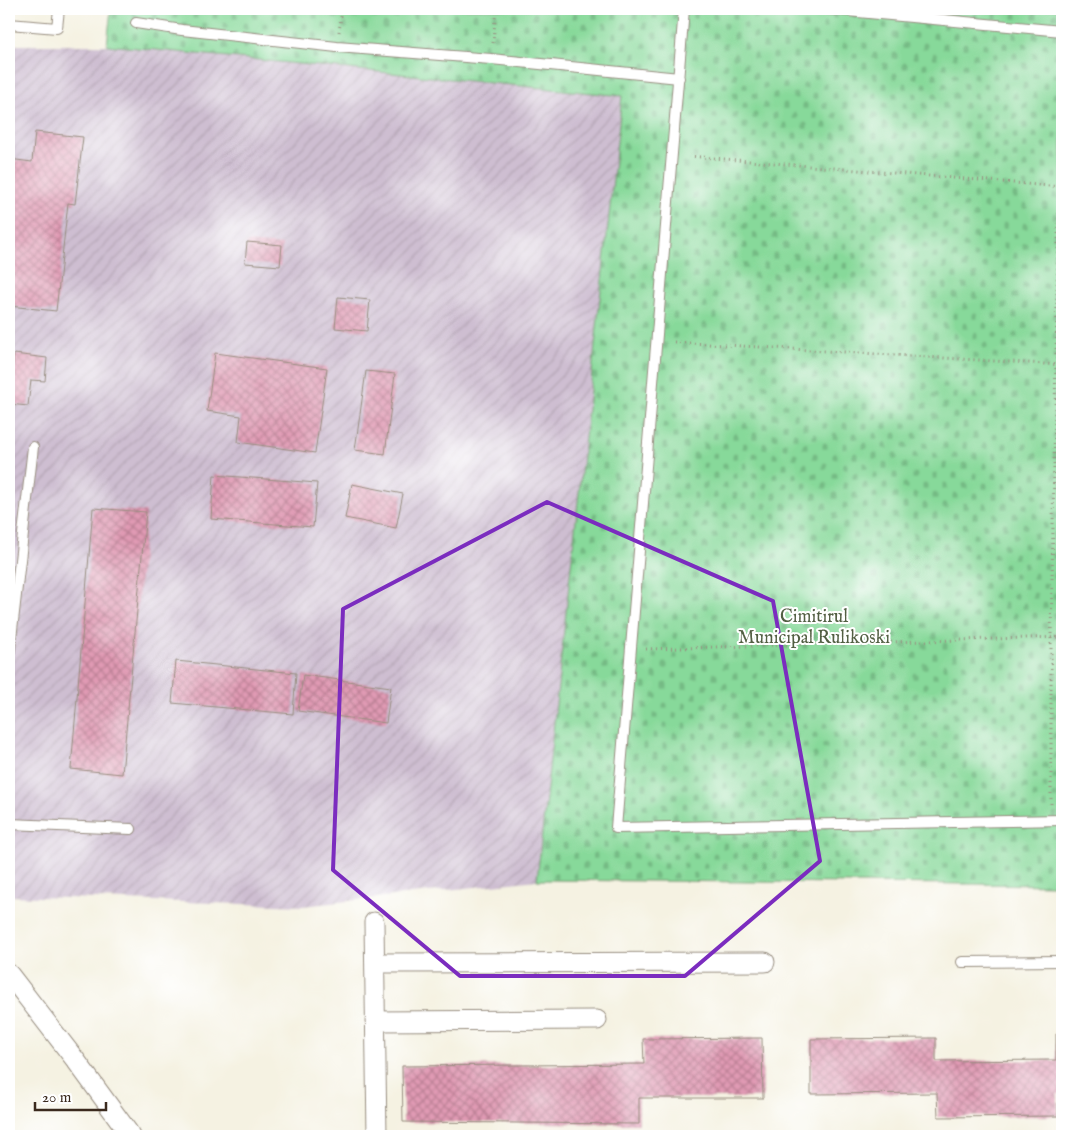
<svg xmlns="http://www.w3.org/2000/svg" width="1071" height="1145" viewBox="0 0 1071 1145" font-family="'IM FELL English',serif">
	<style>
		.industrial { fill: url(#industrial-furrows) }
		.cemetery { fill: url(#cemetery-stones); stroke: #61825c }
		.building { fill: url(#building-cross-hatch) }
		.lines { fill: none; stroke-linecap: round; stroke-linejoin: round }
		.service-casing { stroke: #988e80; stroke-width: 12 }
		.minor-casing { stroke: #988e80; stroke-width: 21 }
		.path { stroke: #988e80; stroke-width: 3; stroke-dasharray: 1 4; stroke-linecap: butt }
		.service { stroke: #fff; stroke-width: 10 }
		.minor { stroke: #fff; stroke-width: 19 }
		.marked { fill: none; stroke: #7b2cbf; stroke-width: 4; stroke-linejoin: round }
		.labels { text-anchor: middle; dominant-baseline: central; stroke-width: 4; stroke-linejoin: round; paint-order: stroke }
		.park-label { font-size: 18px; fill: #525f43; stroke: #fff }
	</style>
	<defs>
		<pattern id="industrial-furrows" width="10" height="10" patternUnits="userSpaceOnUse" patternTransform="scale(1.25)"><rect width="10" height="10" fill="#cebed1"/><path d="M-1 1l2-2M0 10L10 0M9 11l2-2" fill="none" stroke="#b2a3b3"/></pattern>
		<pattern id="cemetery-stones" width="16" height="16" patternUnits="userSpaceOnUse" patternTransform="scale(1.25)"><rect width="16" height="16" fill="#87d99a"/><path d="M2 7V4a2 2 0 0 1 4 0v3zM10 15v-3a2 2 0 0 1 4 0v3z" fill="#75ba84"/></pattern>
		<pattern id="building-cross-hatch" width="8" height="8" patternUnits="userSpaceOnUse" patternTransform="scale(1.25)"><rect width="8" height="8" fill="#e09ab4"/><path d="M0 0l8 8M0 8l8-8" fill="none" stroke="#b77e92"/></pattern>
	</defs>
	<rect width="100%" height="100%" fill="#fff"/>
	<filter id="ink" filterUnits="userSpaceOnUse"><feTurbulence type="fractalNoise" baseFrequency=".02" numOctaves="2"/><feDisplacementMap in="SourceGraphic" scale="10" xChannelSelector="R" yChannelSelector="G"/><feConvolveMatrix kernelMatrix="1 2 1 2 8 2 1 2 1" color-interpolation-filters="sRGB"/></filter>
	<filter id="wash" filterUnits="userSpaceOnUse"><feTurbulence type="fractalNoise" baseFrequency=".0096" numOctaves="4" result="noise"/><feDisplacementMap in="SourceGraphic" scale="20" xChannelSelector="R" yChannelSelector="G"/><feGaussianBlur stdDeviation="1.12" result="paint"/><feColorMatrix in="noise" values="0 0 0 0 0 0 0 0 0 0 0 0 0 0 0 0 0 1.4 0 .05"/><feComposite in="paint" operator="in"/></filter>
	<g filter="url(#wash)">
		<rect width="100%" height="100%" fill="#f5f2e2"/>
		<path class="industrial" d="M 9,45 L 107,45 L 622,96 L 537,880 L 303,906 L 9,896 Z"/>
		<path class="cemetery" d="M 111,9 L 1062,9 L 1062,885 L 537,880 L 622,96 L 107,45 Z"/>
		<g id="blocks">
			<path class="building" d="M 35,132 L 83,137 L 75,204 L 68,203 L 56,311 L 9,306 L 9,159 L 32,162 Z
				M 247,242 L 282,245 L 280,266 L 245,263 Z
				M 338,297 L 370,300 L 367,331 L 335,328 Z
				M 215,353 L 327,368 L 315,453 L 238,442 L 241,416 L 207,411 Z
				M 14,354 L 47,358 L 45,381 L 31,380 L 28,406 L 9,404 L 9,369 L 12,369 Z
				M 366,371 L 395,374 L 385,454 L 355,450 Z
				M 214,475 L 317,483 L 313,527 L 211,519 Z
				M 352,484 L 403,494 L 396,528 L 345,518 Z
				M 93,508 L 146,512 L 122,774 L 71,769 Z
				M 176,661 L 296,673 L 293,714 L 172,703 Z
				M 303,675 L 391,687 L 386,723 L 298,711 Z
				M 1056,1034 L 1062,1034 L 1062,1094 L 1058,1094 L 1058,1116 L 938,1117 L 937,1093 L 811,1094 L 811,1039 L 936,1038 L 936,1061 L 1056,1060 Z
				M 762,1038 L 763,1098 L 639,1098 L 639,1124 L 403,1122 L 402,1066 L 644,1064 L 643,1039 Z"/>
		</g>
	</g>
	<g filter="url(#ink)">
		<use href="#blocks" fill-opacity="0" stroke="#988e80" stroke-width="1"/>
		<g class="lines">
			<defs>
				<path id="service" d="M 684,9 L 616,828 L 1062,820
					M 826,9 L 1062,31
					M 136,23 L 182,30 L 337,47 L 491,59 L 679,78
					M 9,24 L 57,28 L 59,9
					M 9,656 L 33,447
					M 9,824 L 131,829
					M 962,962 L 1062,961"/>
				<path id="minor" d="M 374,922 L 377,1136
					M 375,963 L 765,962
					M 9,974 L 77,1062 L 131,1136
					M 375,1021 L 597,1020"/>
			</defs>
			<use href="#service" class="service-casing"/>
			<use href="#minor" class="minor-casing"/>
			<path class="path" d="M 339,32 L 342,9
				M 493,43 L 496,9
				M 689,156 L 1062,187
				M 674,342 L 1062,365
				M 646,649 L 1062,637
				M 1051,804 L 1051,637 L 1059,186 L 1062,130"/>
			<use href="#service" class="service"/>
			<use href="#minor" class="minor"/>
		</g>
	</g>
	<path class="marked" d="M 547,502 L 773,601 L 820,861 L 685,976 L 460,976 L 333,870 L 343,609 Z"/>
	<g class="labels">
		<g class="park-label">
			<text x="814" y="617">Cimitirul<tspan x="814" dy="21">Municipal Rulikoski</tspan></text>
		</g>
	</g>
	<rect width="1071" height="1145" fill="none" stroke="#fff" stroke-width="30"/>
	<path d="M35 1102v8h71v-8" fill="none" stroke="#3b2a1e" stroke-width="2.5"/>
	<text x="42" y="1102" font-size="15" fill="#3b2a1e" stroke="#ffffff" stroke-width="4" paint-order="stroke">20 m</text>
</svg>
